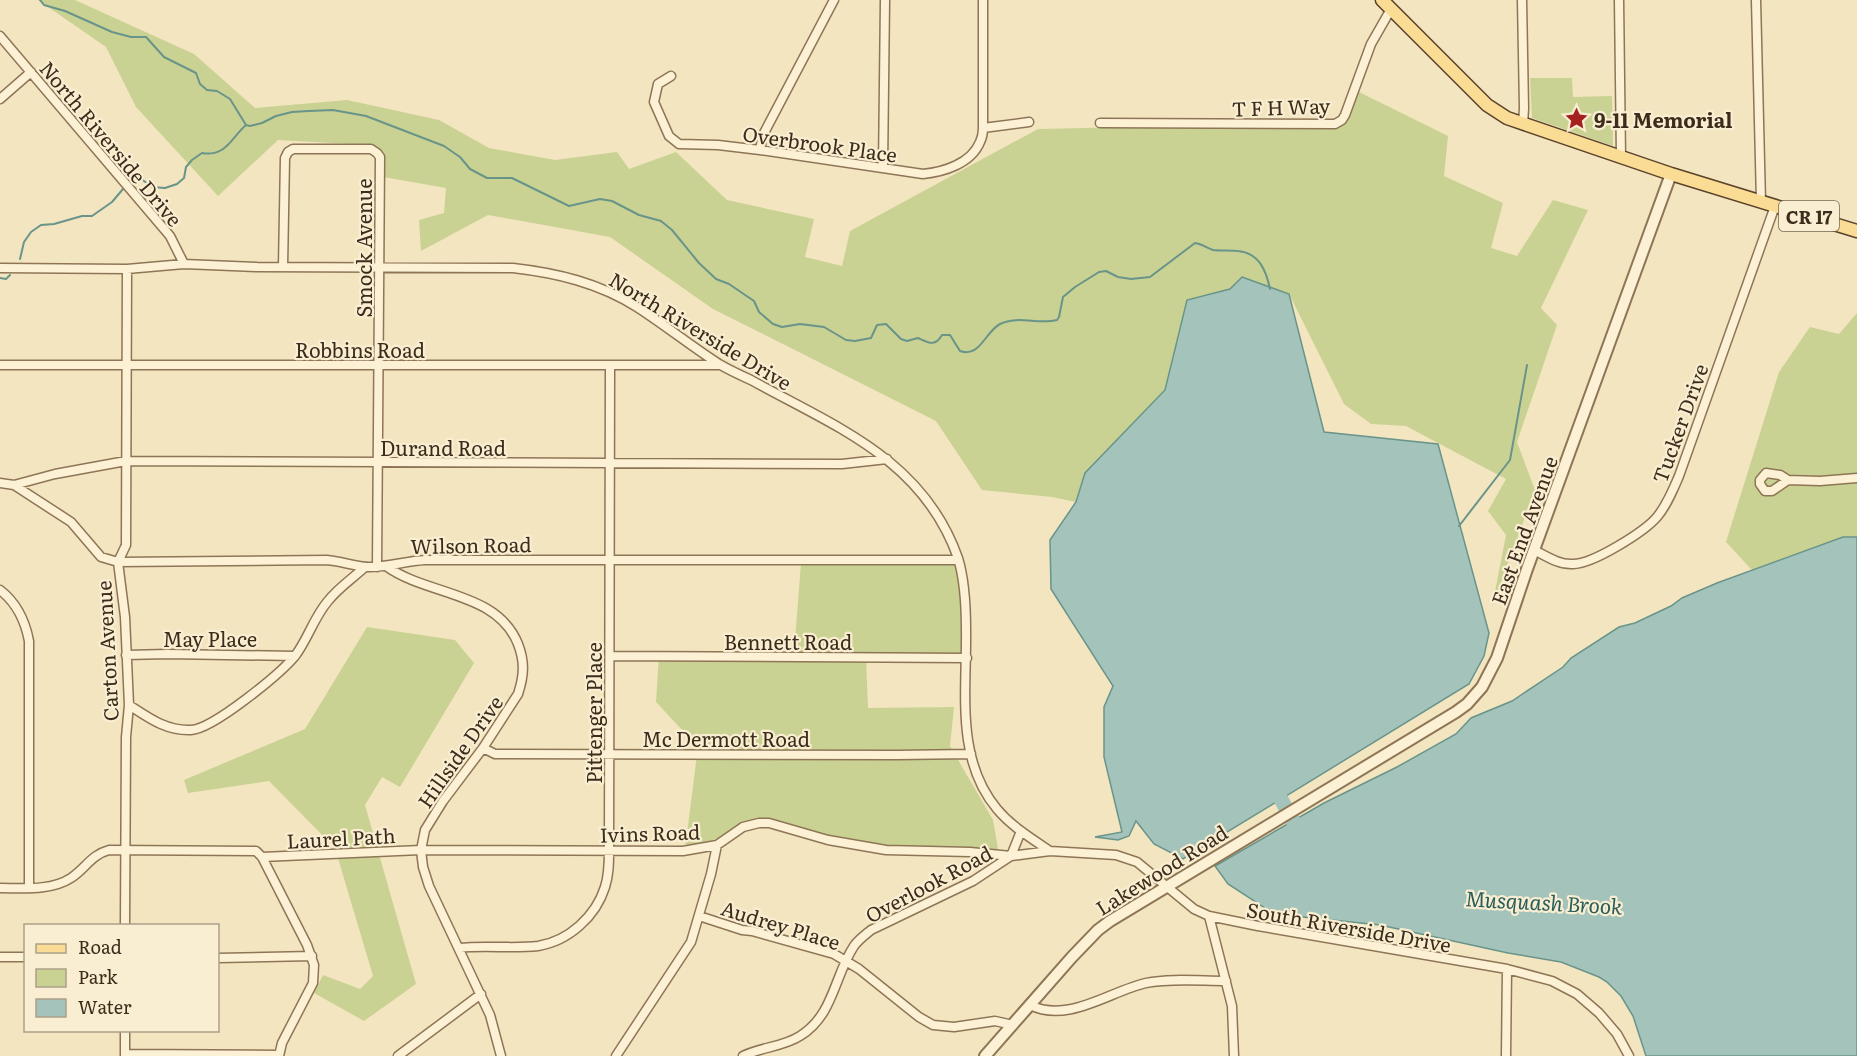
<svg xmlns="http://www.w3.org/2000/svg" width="1857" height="1056" viewBox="0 0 1857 1056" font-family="Literata,serif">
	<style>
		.green { fill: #cad293 }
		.water { fill: #a4c4bb; stroke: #69948a; stroke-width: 1.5 }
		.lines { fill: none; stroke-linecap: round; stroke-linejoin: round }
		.stream { stroke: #69948a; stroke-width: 2 }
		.river { stroke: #a4c4bb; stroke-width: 15 }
		.minor-casing { stroke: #8e7556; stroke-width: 11 }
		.tertiary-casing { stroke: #8e7556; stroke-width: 14 }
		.primary-casing { stroke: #5b422b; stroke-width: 15 }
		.minor { stroke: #fcf1d5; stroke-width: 8 }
		.tertiary { stroke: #fcf1d5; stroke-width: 10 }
		.primary { stroke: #fadc94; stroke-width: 12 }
		.labels { text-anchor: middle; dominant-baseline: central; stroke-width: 4.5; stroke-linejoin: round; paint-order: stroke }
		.shield { fill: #f9eed1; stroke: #756652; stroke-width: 1.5 }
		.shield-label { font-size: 18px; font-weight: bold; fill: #3c2c1c }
		.street-label { font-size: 20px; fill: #3c2c1c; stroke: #f9eed1 }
		.poi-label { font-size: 20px; font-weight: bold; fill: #3c2c1c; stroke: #f9eed1; text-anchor: start }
		.water-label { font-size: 21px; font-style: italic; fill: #295e5b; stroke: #f9eed1 }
	</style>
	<rect width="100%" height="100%" fill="#f3e5c0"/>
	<path class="green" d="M 38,0 L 75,0 L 194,54 L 255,108 L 347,100 L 439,120 L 489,148 L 555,160 L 617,152 L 629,169 L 676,152 L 727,200 L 814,219 L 805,257 L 842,266 L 850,231 L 1038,129 L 1131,127 L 1341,126 L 1357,91 L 1448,136 L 1444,176 L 1503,203 L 1491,248 L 1517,256 L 1553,200 L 1588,210 L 1541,308 L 1557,325 L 1517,442 L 1535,490 L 1492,607 L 1506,535 L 1488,511 L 1506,479 L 1406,426 L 1371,424 L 1344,404 L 1289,294 L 1230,289 L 1187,300 L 1165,390 L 1085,473 L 1076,502 L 1052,497 L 982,490 L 936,421 L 713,309 L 610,237 L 488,215 L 421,251 L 419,220 L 444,213 L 446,188 L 383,177 L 370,145 L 278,140 L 218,196 L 136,107 L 106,47 Z
		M 1530,78 L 1572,78 L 1573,97 L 1612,96 L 1613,146 L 1532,118 Z
		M 1857,313 L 1857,537 L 1843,537 L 1752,570 L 1726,542 L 1779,372 L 1810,327 L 1839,334 Z
		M 960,562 L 967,657 L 866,658 L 868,708 L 954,707 L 950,746 L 993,820 L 998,849 L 869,848 L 770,821 L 685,849 L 698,747 L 656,702 L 659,655 L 794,653 L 801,563 Z
		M 367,627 L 455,640 L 474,663 L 400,787 L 382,777 L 365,805 L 416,984 L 364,1021 L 314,993 L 323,975 L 360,989 L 373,976 L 335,848 L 269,781 L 188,793 L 184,780 L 305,729 Z"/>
	<path class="water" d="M 1242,277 L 1289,294 L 1324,432 L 1438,444 L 1489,633 L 1484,656 L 1469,684 L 1183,859 L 1154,844 L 1136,821 L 1129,836 L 1118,840 L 1095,837 L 1122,832 L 1104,757 L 1104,707 L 1113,686 L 1051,589 L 1050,540 L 1076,502 L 1085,473 L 1165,390 L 1187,300 L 1230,289 Z
		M 1843,537 L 1857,537 L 1857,1056 L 1646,1056 L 1633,1016 L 1621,996 L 1607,982 L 1599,977 L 1561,962 L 1508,953 L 1380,925 L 1274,914 L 1228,884 L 1215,866 L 1324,803 L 1397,767 L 1456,734 L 1471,718 L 1512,701 L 1563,667 L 1571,658 L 1619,627 L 1635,623 L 1654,614 L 1671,606 L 1682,598 L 1717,583 Z"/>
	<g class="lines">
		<path class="stream" d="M 40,0 L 44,5 L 65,11 L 112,32 L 131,37 L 146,37 L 164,57 L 196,73 L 200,84 L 207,90 L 217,91 L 230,99 L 246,125
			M 135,180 L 140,178 L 152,187 L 165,188 L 177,184 L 184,178 L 186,167 L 192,160 L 202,153 C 226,157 231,138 246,125 L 250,126 L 262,123 L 276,116 L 292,112 L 309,111 L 333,110 L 366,116 L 444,146 L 460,157 L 470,169 L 487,178 L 512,178 L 569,206 L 600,199 L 612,201 L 639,215 L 661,221 L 672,230 L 699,263 L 716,279 L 729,284 L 754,301 L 759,312 L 773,324 L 782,327 L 800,324 L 824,327 L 846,340 L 855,341 L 871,338 L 877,325 L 886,324 L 901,339 L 907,341 L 918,338 C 929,343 935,347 942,335 L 950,335 L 960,351 C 980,358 985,332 1000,324 C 1018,315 1038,325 1057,320 L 1059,317 L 1063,297 L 1075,287 L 1099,272 L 1106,271 L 1118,277 L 1131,279 L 1150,277 L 1195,243 C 1202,244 1207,248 1213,250 C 1221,251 1230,250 1238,251 C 1259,253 1266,270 1270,289
			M 20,259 L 24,242 L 31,232 L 41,225 L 54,224 L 82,216 L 92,216 L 112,202 L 123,189
			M 0,278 L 6,279 L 10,275
			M 1459,526 L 1510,460 L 1527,365"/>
		<path class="river" d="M 1271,781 L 1293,821 L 1307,835"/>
		<defs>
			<path id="minor" d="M 1522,0 L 1524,108 L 1523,125
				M 1619,0 L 1621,157
				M 1756,0 L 1761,202
				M 0,36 L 170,236 L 184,264 L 257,267 L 513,268 C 557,273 599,283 637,307 C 665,325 691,346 719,364 C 729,370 740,375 751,380 C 836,427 923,459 958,558 C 965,581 966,607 966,630 C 967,690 955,759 997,809 C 1011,826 1031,838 1050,851
				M 671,76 L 658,84 L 654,102 L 669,136 L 679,144 L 718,145 L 760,150 L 923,174 C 943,172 971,164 980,142 C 982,138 983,133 983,128 L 983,0
				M 0,99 L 31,72
				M 1100,123 L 1335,124 L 1342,120 L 1345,115 L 1371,44 L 1391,9
				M 983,128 L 1029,122
				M 760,150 L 763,135 L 834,0
				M 883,168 L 885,0
				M 283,267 L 285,158 L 288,152 L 293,149 L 371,149 L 377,153 L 380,157 L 377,567
				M 0,268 L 127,269 L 184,264
				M 0,365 L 720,365
				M 1766,473 L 1780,475 L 1788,480 L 1772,491 L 1765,491 L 1760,484 L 1760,480 Z
				M 1788,480 L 1820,481 L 1857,478
				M 0,483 L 14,485 L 55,474 L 126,461 L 842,464 L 887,459
				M 14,485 L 71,522 L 101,557 L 118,562 L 327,560 C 340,561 358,567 369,567 C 388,567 406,561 425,560 L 958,560
				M 1534,550 C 1546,556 1559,565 1573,564 C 1593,564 1644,532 1657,517 C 1667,505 1673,490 1679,476 L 1775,206
				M 386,566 C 427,596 497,591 518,644 C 525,662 524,676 518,694 L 483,748 L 443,801 L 425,830 L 421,850 L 423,867 L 429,886 L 490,1015 L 501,1056
				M 0,590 C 17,603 25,620 29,641 L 29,888
				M 126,655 L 167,654 L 295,656
				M 610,656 L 967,658
				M 129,705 C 149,718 166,731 191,730 C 213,729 280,674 295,656 C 308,639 314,617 328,601 C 338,588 353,578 365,567
				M 483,748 L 495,754 L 897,755 L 971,754
				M 262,857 L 421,850 L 683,851 L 717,845 L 743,827 L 759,823 L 769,823 L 828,840 L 886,850 L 970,852 L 1011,856 L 1050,851 L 1116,855 L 1137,862 L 1194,909 L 1209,916 L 1258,926 L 1507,969 L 1552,981 L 1577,994 L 1599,1013 L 1617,1034 L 1629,1056
				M 0,888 C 23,888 51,891 71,878 C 86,868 91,855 109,850 L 256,851 L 262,857 L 307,945 L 314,965 L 313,983 L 282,1043 L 279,1056
				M 699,916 L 742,930 L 752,931 L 834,954 L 859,969 L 919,1017 L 933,1025 L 954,1027 L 995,1021 L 1013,1025
				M 1209,916 L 1232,1006 L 1234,1056
				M 125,926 L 126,737 L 129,705 L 125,617 L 118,562 L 126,545 L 127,269
				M 459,948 C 485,945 512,949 538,946 C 569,941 596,916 605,887 C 609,875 609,863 609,850 L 610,366
				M 0,957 L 26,957
				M 218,958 L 312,956
				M 1030,1005 C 1068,1024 1110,991 1146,983 C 1170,978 1201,981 1226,981
				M 125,1054 L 279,1055
				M 125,1056 L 125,1030
				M 398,1056 L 481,994
				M 616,1056 L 691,942 L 711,874 L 717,845
				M 743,1056 C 761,1047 783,1047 800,1036 C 834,1015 834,976 854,946 C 858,940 865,935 871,930 L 973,881 L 1011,856 L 1021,831
				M 1506,1056 L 1507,969"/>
			<path id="tertiary" d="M 985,1056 L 1072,957 L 1098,930 L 1110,921 L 1456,712 L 1467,704 L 1482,687 L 1497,658 L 1527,569 L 1671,174"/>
			<path id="primary" d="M 1382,0 L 1487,105 L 1507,118 L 1671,174 L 1857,231"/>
		</defs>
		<use href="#minor" class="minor-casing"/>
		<use href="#tertiary" class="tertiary-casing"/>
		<use href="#primary" class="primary-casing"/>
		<use href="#minor" class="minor"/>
		<use href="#tertiary" class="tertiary"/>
		<use href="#primary" class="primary"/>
	</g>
	<defs>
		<symbol id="sight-bare" viewBox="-9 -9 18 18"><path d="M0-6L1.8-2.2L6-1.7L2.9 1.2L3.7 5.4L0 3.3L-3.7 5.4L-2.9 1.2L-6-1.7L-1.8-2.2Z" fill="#a4211f" stroke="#f9eed1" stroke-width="2.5" paint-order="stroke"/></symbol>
	</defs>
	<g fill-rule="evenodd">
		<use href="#sight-bare" x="1560" y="102" width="33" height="33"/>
	</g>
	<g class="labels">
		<rect class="shield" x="1779" y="201" width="60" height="30" rx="4.5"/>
		<g class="shield-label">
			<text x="1809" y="216">CR 17</text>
		</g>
		<g class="street-label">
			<text transform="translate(1281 106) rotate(-2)">T F H Way</text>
			<text transform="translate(112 143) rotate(50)">North Riverside Drive</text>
			<text transform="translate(820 143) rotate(8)">Overbrook Place</text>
			<text transform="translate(363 248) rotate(-90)">Smock Avenue</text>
			<text transform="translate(701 330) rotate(31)">North Riverside Drive</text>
			<text x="360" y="349">Robbins Road</text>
			<text transform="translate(1679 423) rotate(-70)">Tucker Drive</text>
			<text x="443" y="447">Durand Road</text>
			<text transform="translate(1523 530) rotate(-70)">East End Avenue</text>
			<text transform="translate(471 544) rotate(-1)">Wilson Road</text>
			<text x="210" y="638">May Place</text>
			<text x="788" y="641">Bennett Road</text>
			<text transform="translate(106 651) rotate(-93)">Carton Avenue</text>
			<text transform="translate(593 713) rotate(-90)">Pittenger Place</text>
			<text x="726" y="738">Mc Dermott Road</text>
			<text transform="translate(459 751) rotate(-55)">Hillside Drive</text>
			<text transform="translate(650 832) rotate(-2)">Ivins Road</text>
			<text transform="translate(341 837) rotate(-3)">Laurel Path</text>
			<text transform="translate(1161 869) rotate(-32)">Lakewood Road</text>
			<text transform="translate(928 883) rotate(-28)">Overlook Road</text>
			<text transform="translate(781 924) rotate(17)">Audrey Place</text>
			<text transform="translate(1349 926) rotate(10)">South Riverside Drive</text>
		</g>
		<g class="poi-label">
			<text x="1594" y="119">9-11 Memorial</text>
		</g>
		<g class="water-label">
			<text transform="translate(1544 901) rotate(3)">Musquash Brook</text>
		</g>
	</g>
	<rect x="24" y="924" width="195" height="108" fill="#f9eed1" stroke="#ada089" stroke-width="1.5"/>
	<rect x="36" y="944" width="30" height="9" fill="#fadc94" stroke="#ada089" stroke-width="1.5"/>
	<text x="78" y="954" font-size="18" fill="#3c2c1c">Road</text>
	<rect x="36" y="969" width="30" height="18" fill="#cad293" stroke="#ada089" stroke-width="1.5"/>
	<text x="78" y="984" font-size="18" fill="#3c2c1c">Park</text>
	<rect x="36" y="999" width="30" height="18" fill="#a4c4bb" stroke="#ada089" stroke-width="1.5"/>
	<text x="78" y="1014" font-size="18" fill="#3c2c1c">Water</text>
</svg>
